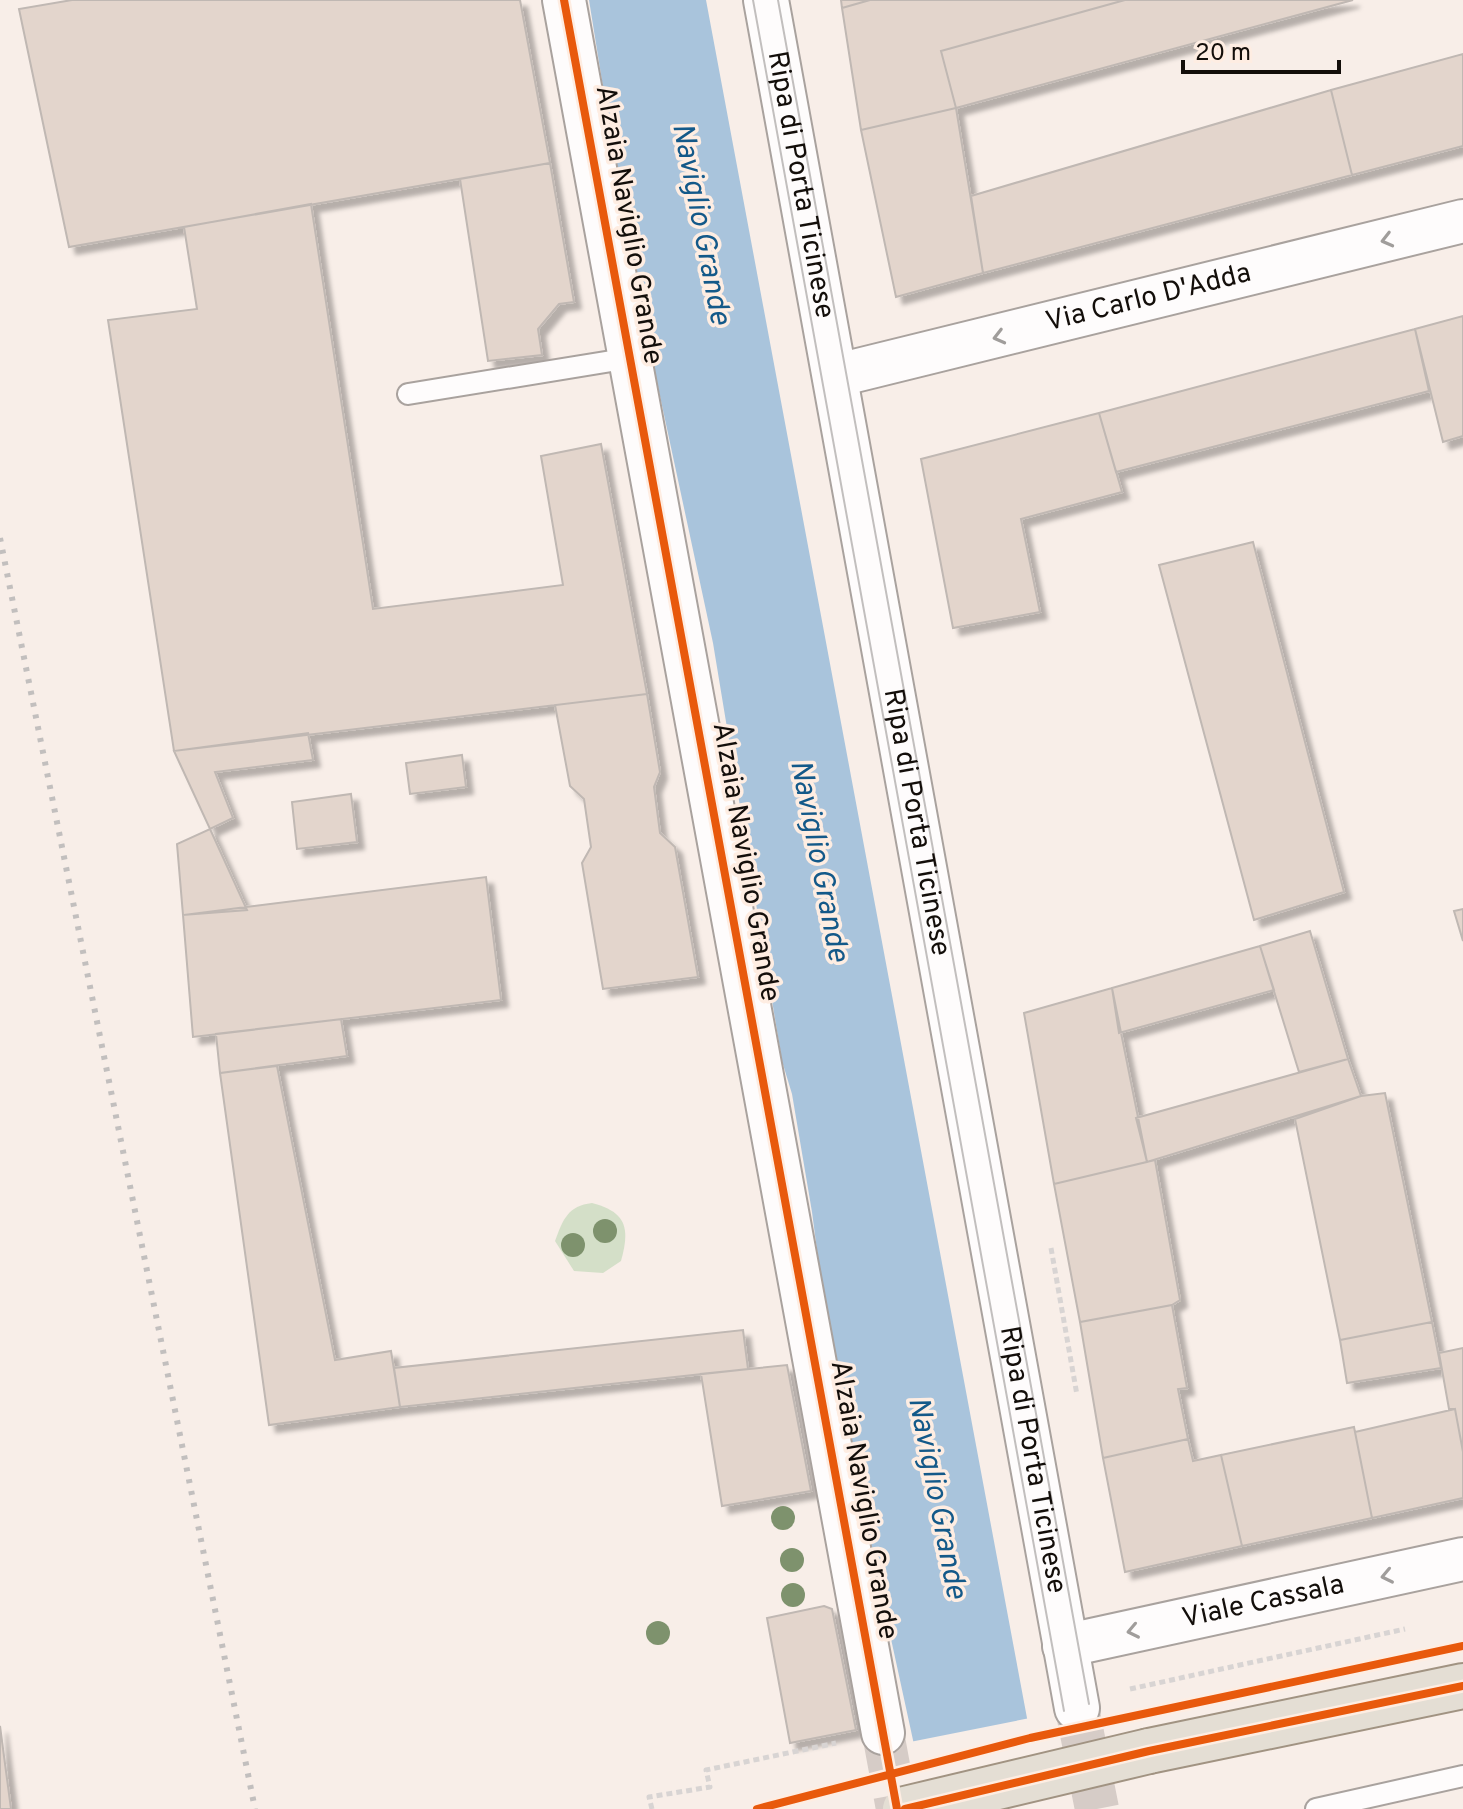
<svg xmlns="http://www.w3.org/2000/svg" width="1463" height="1809" viewBox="0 0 1463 1809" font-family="Overpass,sans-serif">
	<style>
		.green { fill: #d4dfc8 }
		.water { fill: #a9c4dc }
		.pier { fill: #f8eee8 }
		.building { fill: #e3d5cc; stroke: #c0b8b3; stroke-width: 2; filter: url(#shadow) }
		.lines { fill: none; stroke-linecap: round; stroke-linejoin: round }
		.street-tunnel { stroke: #d6ccc7; stroke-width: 42; stroke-dasharray: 42 21; stroke-linecap: butt }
		.secondary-tunnel { stroke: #d6ccc7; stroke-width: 44; stroke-dasharray: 44 22; stroke-linecap: butt }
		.lane-casing { stroke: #a9a29e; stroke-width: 24 }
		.street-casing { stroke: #a9a29e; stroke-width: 46 }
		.secondary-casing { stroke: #a9a29e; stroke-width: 48 }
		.primary-casing { stroke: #a19382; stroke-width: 48 }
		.path { stroke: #d8d4d3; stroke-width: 5; stroke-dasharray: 6 4; stroke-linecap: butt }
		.lane { stroke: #fefcfc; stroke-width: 20 }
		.street { stroke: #fefcfc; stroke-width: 42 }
		.secondary { stroke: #fefcfc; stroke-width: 44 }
		.primary { stroke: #e4ded4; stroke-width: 44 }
		.tram { stroke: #c2bfbe; stroke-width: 2 }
		.rail { stroke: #c2bfbe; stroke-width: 6; stroke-dasharray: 4 8; stroke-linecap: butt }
		.primary-bridge-casing { stroke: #a19382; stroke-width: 48; stroke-linecap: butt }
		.primary-bridge { stroke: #e4ded4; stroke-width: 44 }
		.cycleway-casing { stroke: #feede2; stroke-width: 13 }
		.cycleway { stroke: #e8590c; stroke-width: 8 }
		.tree { fill: #7e926d }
		.oneway { stroke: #a09d9b }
		.labels { text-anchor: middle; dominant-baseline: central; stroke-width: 7; stroke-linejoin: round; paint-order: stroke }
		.street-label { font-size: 28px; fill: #130e0a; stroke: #feede2 }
		.water-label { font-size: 30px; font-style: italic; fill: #145989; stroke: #feede2 }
	</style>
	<defs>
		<filter id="shadow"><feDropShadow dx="7" dy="7" stdDeviation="2" flood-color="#0004"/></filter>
	</defs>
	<rect width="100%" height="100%" fill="#f8eee8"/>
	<path class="green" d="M 592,1203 C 627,1212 630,1229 621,1261 L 603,1273 L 574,1271 L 555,1241 C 563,1219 568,1206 592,1203 Z"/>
	<path class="water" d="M 589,0 L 706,0 L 1044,1809 L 928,1809 L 833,1372 L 812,1212 L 792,1094 L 782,1061 L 713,643 L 631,261 Z"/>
	<path class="pier" d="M 1030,1718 L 1048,1809 L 924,1809 L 910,1742 Z"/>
	<path class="building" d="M 72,0 L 520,0 L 550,163 L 69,247 L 19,9 Z
		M 841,0 L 870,0 L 842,8 Z
		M 870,0 L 1125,0 L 941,51 L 956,108 L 861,130 L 842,8 Z
		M 1125,0 L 1353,0 L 956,108 L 941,51 Z
		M 1463,54 L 1463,146 L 1352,175 L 1331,90 Z
		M 1331,90 L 1352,175 L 983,273 L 971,196 Z
		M 956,108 L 983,273 L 896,297 L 861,130 Z
		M 550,163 L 574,302 L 559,304 L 538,329 L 542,355 L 488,361 L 460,179 Z
		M 311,204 L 373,609 L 563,585 L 541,456 L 601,444 L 647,694 L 174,751 L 108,320 L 197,309 L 184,227 Z
		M 1463,316 L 1463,436 L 1443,442 L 1415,329 Z
		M 1415,329 L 1429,391 L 1116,472 L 1099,413 Z
		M 1099,413 L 1122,492 L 1021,519 L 1040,612 L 953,628 L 921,459 Z
		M 1253,542 L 1344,892 L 1254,920 L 1159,565 Z
		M 647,694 L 660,772 L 654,787 L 660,833 L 675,847 L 698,977 L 603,989 L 582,863 L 591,847 L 584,799 L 570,786 L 555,705 Z
		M 308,733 L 313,760 L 215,772 L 233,818 L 210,829 L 174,751 Z
		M 462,755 L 466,787 L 410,794 L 406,763 Z
		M 351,794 L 357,842 L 297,849 L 292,802 Z
		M 210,829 L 247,910 L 183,915 L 177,844 Z
		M 486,877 L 501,1000 L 193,1037 L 183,915 Z
		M 1463,909 L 1463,941 L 1454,911 Z
		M 1310,931 L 1348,1059 L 1299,1072 L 1260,946 Z
		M 1260,946 L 1274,990 L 1119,1033 L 1112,988 Z
		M 1112,988 L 1147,1162 L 1054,1184 L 1024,1013 Z
		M 341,1019 L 347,1056 L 220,1073 L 216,1034 Z
		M 1348,1059 L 1361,1096 L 1147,1162 L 1136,1118 Z
		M 277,1066 L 335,1360 L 391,1351 L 400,1407 L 269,1425 L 220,1073 Z
		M 1385,1093 L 1432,1322 L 1340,1340 L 1295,1119 L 1361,1096 Z
		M 1155,1160 L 1180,1300 L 1172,1305 L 1080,1322 L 1054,1184 Z
		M 1172,1305 L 1187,1388 L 1178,1389 L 1188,1439 L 1103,1458 L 1080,1322 Z
		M 1432,1322 L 1441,1368 L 1347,1383 L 1340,1340 Z
		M 743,1330 L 748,1369 L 400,1407 L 394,1368 Z
		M 1463,1348 L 1463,1452 L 1455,1409 L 1449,1409 L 1439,1353 Z
		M 787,1365 L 811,1491 L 722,1506 L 701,1374 Z
		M 1455,1409 L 1463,1452 L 1463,1498 L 1372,1518 L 1355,1432 Z
		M 1354,1427 L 1372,1518 L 1242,1546 L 1221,1455 Z
		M 1188,1439 L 1193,1461 L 1221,1455 L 1242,1546 L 1125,1572 L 1103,1458 Z
		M 824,1606 L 832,1609 L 856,1730 L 790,1743 L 767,1618 Z
		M 0,1726 L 11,1809 L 0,1809 Z"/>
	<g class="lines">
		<path class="street-tunnel" d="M 883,1733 L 897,1809"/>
		<path class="secondary-tunnel" d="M 1077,1708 L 1097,1809"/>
		<defs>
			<path id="lane" d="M 408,394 L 630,358
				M 1316,1809 L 1463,1776"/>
			<g id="street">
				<path d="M 564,0 L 883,1733"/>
				<path id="s1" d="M 834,376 L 1463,221"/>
				<path id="s2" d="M 1064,1646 L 1463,1559"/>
			</g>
			<g id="secondary">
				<path id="s3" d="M 766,0 L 1077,1708"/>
			</g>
			<path id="primary" d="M 1149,1751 L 1463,1686"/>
		</defs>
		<use href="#lane" class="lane-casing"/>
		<use href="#street" class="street-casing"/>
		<use href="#secondary" class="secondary-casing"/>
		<use href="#primary" class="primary-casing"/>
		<path class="path" d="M 1051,1248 L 1077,1395
			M 1130,1689 L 1405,1629
			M 652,1809 L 649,1797 L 710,1787 L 706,1770 L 836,1743"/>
		<use href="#lane" class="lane"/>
		<use href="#street" class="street"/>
		<use href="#secondary" class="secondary"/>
		<use href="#primary" class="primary"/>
		<path class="tram" d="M 753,0 L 1064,1711
			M 778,0 L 1089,1704"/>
		<path class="rail" d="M 0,538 L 255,1809"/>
		<defs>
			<path id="primary-bridge" d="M 905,1809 L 1149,1751"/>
		</defs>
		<use href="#primary-bridge" class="primary-bridge-casing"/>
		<use href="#primary-bridge" class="primary-bridge"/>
		<defs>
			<path id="cycleway" d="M 564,0 L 897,1809
				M 757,1809 L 1030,1738 L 1463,1646
				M 905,1809 L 1149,1751 L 1463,1686"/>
		</defs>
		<use href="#cycleway" class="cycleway-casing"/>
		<use href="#cycleway" class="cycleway"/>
	</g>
	<g class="tree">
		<circle cx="605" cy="1231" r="12"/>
		<circle cx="573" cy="1245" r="12"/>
		<circle cx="783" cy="1518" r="12"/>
		<circle cx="792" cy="1560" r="12"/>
		<circle cx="793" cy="1595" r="12"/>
		<circle cx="658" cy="1633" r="12"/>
	</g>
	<defs><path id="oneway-chevron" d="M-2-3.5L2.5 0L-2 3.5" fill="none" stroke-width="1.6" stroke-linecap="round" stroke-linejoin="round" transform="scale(2)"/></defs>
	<g class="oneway">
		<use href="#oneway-chevron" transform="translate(1387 240) rotate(166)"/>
		<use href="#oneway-chevron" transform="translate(999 337) rotate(166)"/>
		<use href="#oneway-chevron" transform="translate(1387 1576) rotate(168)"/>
		<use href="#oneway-chevron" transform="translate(1133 1631) rotate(168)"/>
	</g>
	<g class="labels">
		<g class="street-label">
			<text stroke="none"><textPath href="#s3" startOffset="188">Ripa di Porta Ticinese</textPath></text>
			<text transform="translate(628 225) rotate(80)">Alzaia Naviglio Grande</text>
			<text stroke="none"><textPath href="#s1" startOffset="324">Via Carlo D'Adda</textPath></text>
			<text stroke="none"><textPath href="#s3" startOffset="836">Ripa di Porta Ticinese</textPath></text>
			<text transform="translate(745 862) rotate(80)">Alzaia Naviglio Grande</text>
			<text stroke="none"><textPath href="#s3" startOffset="1484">Ripa di Porta Ticinese</textPath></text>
			<text transform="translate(863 1500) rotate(80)">Alzaia Naviglio Grande</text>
			<text stroke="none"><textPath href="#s2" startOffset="204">Viale Cassala</textPath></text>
		</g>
		<g class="water-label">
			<text transform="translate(700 224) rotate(79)">Naviglio Grande</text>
			<text transform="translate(818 861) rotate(79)">Naviglio Grande</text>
			<text transform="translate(936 1498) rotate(79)">Naviglio Grande</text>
		</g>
	</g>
	<path d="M1183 60v12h156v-12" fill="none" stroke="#130e0a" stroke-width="4"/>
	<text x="1195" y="60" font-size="24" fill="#130e0a" stroke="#feede2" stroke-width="6" paint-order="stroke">20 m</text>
</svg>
